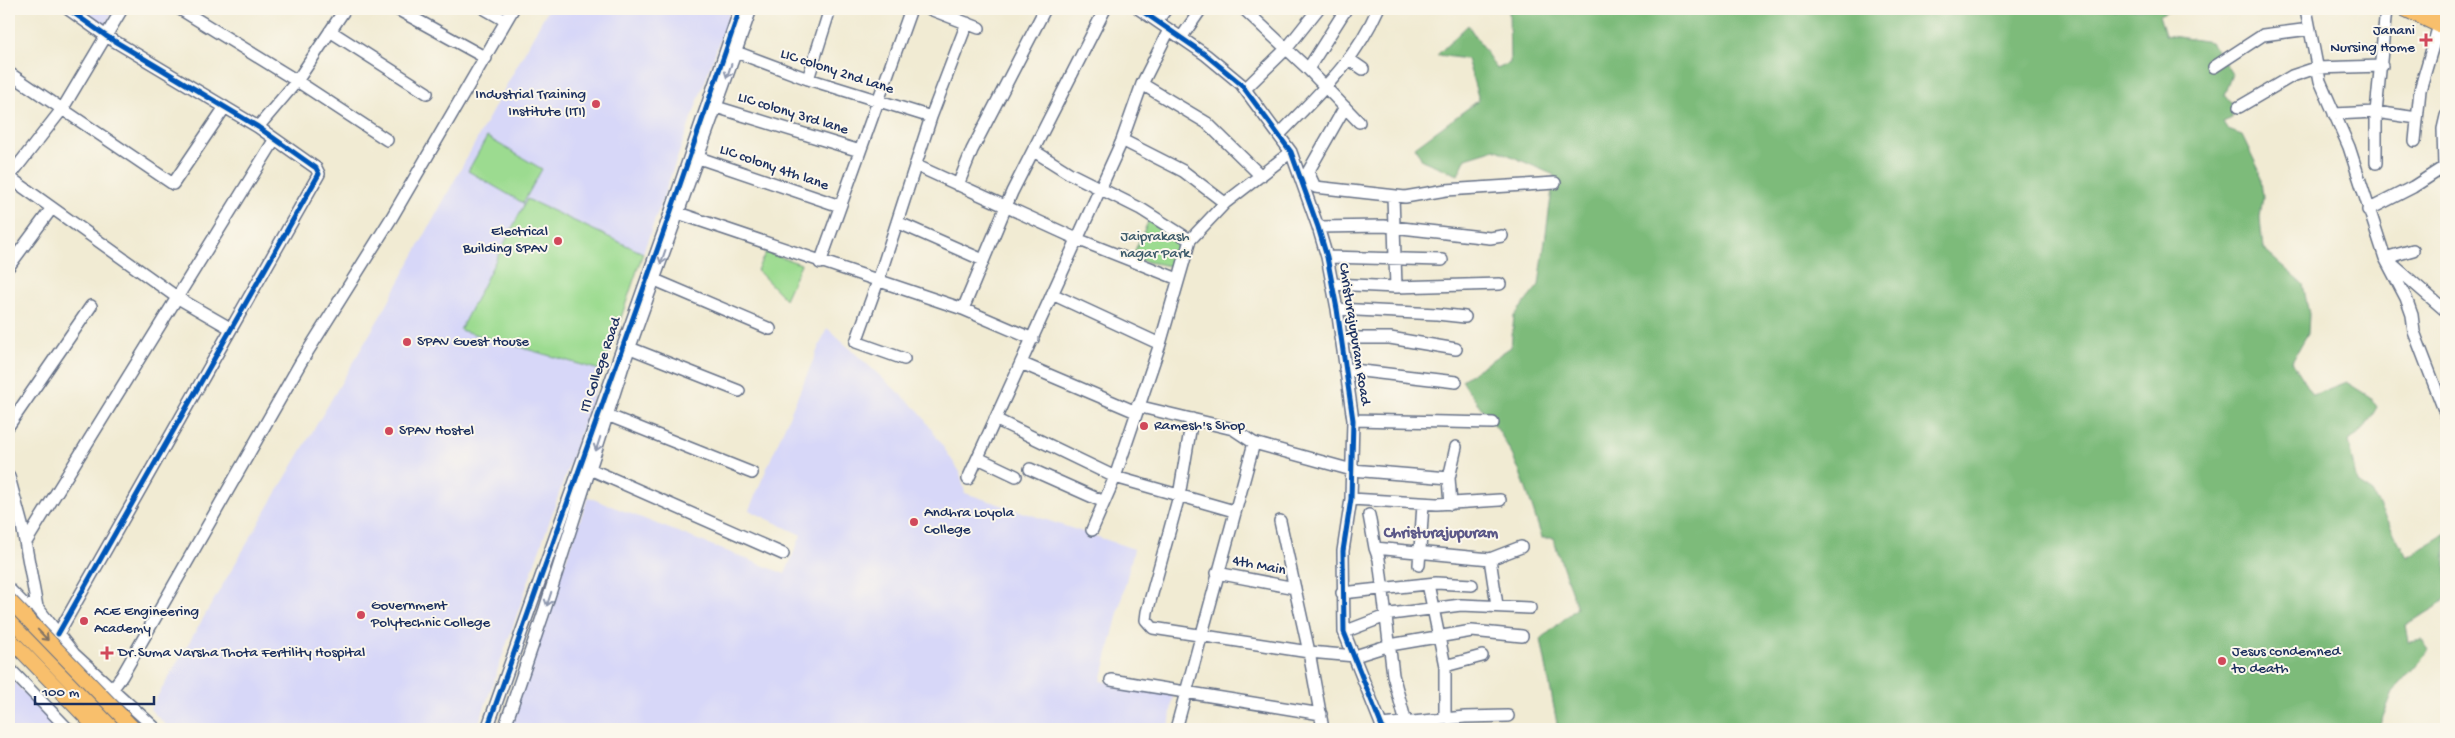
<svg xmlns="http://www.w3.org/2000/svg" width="2455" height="738" viewBox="0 0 2455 738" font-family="'Gochi Hand',sans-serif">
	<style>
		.built { fill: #d7d7f8 }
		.green { fill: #9cdb90; stroke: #5c8577 }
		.forest { fill: #7dbb7a; stroke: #4c756c }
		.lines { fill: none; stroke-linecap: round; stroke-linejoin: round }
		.minor-casing { stroke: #667187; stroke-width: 14 }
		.major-casing { stroke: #667187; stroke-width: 16 }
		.minor { stroke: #fff; stroke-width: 11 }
		.major { stroke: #f8bf6c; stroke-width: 14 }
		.major-bridge-casing { stroke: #667187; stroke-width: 16; stroke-linecap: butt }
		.major-bridge { stroke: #f8bf6c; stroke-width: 14 }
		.cycleway-casing { stroke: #fbf7ec; stroke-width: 8 }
		.cycleway { stroke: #0057b8; stroke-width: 5 }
		.oneway { stroke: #8d97ae }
		.oneway2 { stroke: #7e7064 }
		.poi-dot { fill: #d1495b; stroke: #fbf7ec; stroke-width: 2 }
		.labels { text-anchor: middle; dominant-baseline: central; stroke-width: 4; stroke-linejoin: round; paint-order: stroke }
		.poi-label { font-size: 15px; fill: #1b2f5e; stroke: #fbf7ec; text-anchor: start }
		.street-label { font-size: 15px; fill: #1b2f5e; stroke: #fbf7ec }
		.park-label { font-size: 15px; fill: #3b5a6a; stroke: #fbf7ec }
		.neighbourhood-label { font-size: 16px; font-weight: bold; fill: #5b5888; stroke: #fbf7ec }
	</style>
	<rect width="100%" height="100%" fill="#fbf7ec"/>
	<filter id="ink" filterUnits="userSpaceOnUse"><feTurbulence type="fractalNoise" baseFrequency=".02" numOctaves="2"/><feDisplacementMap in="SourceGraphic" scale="10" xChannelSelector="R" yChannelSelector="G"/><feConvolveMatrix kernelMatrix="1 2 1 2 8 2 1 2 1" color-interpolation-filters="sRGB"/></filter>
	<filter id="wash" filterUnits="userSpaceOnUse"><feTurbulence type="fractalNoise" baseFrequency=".0096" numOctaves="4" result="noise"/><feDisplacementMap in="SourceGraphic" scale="20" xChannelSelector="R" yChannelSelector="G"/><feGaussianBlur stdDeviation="1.12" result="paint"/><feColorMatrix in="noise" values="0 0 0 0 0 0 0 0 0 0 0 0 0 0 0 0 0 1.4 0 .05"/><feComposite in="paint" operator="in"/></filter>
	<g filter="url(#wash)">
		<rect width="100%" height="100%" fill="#f1ebd3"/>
		<path class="built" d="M 76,9 L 115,9 L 104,27 Z
			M 548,9 L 731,9 L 643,253 L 477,729 L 170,729 L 150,709 L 385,308 Z
			M 827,328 L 919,411 L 960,472 L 965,493 L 1134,549 L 1101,681 L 1173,695 L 1169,729 L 506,729 L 588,497 L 785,574 L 801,535 L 749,510 Z
			M 9,677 L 60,729 L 9,729 Z"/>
		<path class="green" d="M 487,137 L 542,169 L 523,203 L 468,171 Z
			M 527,199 L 643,253 L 603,371 L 460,330 Z
			M 1149,220 L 1181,246 L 1176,267 L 1131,259 Z
			M 766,252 L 801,264 L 785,299 L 757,270 Z"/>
		<path class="forest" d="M 1509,9 L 2172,9 L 2159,15 L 2165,35 L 2211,42 L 2232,74 L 2224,95 L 2233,106 L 2232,118 L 2223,122 L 2228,130 L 2242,135 L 2260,172 L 2263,197 L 2260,218 L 2263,249 L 2303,284 L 2309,314 L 2308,333 L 2292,361 L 2313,395 L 2346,382 L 2370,397 L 2377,407 L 2364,429 L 2348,441 L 2357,483 L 2372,493 L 2407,557 L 2446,534 L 2446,597 L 2438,606 L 2406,625 L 2409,642 L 2422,640 L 2429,650 L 2393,692 L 2378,729 L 1558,729 L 1541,639 L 1577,608 L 1553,538 L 1542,538 C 1530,501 1520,463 1498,430 C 1486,413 1472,398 1462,380 L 1511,347 L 1514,316 L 1539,285 L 1554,175 L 1495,149 L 1466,158 L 1458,175 L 1422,160 L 1415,147 L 1479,100 L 1467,59 L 1437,55 L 1468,25 L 1497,69 L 1510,63 Z"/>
	</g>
	<g filter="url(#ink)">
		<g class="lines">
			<defs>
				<path id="minor" d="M 180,9 L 297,81 L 387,140
					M 397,9 L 486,58
					M 485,9 L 506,21
					M 930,9 L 979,28
					M 1139,9 L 1206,55 L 1241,84 L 1291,152 L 1318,227 L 1327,257 L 1337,309 L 1353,420 L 1351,499 L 1343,551 L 1344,632 L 1383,729
					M 1244,9 L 1308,69 L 1359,122
					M 2306,9 L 2320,81 L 2349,147 L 2385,258 L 2406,298 L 2412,315 L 2414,332 L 2446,415
					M 1157,21 L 1166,9
					M 330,31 L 427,93
					M 1181,38 L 1201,9
					M 736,52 L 808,79 L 931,117
					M 1350,60 L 1363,69
					M 2214,67 L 2263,35 L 2310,29
					M 1308,69 L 1346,9
					M 9,73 L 173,184 L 225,107
					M 808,79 L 830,9
					M 1142,84 L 1207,123 L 1261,176
					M 1245,89 L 1287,48 L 1318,9
					M 716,107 L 860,151
					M 1345,107 L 1308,172 L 1315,187 L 1405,197 L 1446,190 L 1555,183
					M 2239,107 L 2292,76 L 2316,68 L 2382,66
					M 2334,114 L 2376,112 L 2417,118
					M 258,127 L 297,81 L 345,9
					M 1279,135 C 1319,93 1354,63 1378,9
					M 1122,140 L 1183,171 L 1225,203
					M 2415,141 L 2420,90 L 2439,25
					M 1034,151 L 1069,173 L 1141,209 L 1190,240
					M 699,158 L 840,206
					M 2376,163 L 2376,112 L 2386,9
					M 915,165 L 1077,239 L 1178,279
					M 9,177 L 178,298 L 230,328
					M 9,177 L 63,108 L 122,9
					M 958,185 L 972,150 L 1045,9
					M 1393,196 L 1396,287
					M 2368,210 L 2413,187 L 2444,167 L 2443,129 L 2446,116
					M 672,211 L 963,309 L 1033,339
					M 897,222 L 983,260
					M 1318,227 L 1384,226 L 1490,238 L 1502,236
					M 2413,250 L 2385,258 L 2446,311
					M 1327,257 L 1442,260
					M 820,263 L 911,9
					M 9,266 L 52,208
					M 655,280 L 770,329
					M 1332,284 L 1396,287 L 1500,284
					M 1052,294 L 1160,344
					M 963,309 L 1012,192 L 1105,9
					M 1337,309 L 1437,314 L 1465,317
					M 1340,338 L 1390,338 L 1456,349
					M 630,348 L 739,391
					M 904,359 L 856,342 L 878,281 L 931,117 L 967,23
					M 1021,363 L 1136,412
					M 1345,369 L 1456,382
					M 1137,406 L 1233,429 L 1254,443 L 1352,470 L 1449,478
					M 607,415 L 752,473
					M 995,419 L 1115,477 L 1234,511
					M 1192,419 L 1179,496 L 1147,612 L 1146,620 L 1153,628 L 1309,652 L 1355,656 L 1390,645 L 1472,631 L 1522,636
					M 1353,420 L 1493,423
					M 9,425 L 91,306
					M 978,458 L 1016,476
					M 590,469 L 783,554
					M 1030,469 L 1104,502
					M 9,477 L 22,525 L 37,607 L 74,654 L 156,729
					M 968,479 L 1121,143 L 1142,84 L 1169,30
					M 1351,499 L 1437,504 L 1500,500
					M 1451,504 L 1449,478 L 1456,447
					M 1369,515 L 1375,548 L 1490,559 L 1521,547
					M 1280,521 L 1309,652 L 1323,729
					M 1092,530 L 1115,477 L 1160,344 L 1190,240 L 1225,203 L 1291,152
					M 26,542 L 275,139
					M 1375,548 L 1379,559 L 1393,675 L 1406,723
					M 1490,559 L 1497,605
					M 1419,565 L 1423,504
					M 1217,573 L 1295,588
					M 1428,584 L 1445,666 L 1445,719
					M 9,589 L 24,604 L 37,607
					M 1342,593 L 1436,583 L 1472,585
					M 1344,632 L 1391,614 L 1461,605 L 1530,608
					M 58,634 L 319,174 L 316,168 L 258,127 L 106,36 L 68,9
					M 1445,666 L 1482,656
					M 9,668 L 68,729
					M 1111,680 L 1321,714
					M 100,706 L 122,676 L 301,362 L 392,217 L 513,9
					M 1381,725 L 1465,717 L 1508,716
					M 487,729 L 671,211 L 740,9
					M 504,729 L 545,609 L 622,369 L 751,9
					M 1176,729 L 1254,443"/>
				<path id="major" d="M 2404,9 L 2446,29
					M 2428,9 L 2446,16
					M 9,617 L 116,729
					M 9,638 L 97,729"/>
			</defs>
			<use href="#minor" class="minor-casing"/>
			<use href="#major" class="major-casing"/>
			<use href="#minor" class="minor"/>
			<use href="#major" class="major"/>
			<defs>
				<path id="major-bridge" d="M 9,600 L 134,729"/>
			</defs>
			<use href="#major-bridge" class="major-bridge-casing"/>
			<use href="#major-bridge" class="major-bridge"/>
			<defs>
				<path id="cycleway" d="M 1139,9 L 1206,55 L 1241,84 L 1291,152 L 1318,227 L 1327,257 L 1337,309 L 1353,420 L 1351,499 L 1343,551 L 1344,632 L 1383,729
					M 58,634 L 319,174 L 316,168 L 258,127 L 106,36 L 68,9
					M 487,729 L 671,211 L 740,9"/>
			</defs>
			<use href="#cycleway" class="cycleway-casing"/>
			<use href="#cycleway" class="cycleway"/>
		</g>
		<defs><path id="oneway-shaft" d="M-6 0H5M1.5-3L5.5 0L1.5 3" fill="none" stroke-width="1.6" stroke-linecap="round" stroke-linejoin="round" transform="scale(1.25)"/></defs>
		<g class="oneway">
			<use href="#oneway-shaft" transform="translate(729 71) rotate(109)"/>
			<use href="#oneway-shaft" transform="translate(663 257) rotate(109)"/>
			<use href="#oneway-shaft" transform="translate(598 444) rotate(108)"/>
			<use href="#oneway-shaft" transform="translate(549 599) rotate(108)"/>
		</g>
		<use class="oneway2" href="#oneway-shaft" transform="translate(43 635) rotate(46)"/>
	</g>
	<g class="poi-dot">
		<path d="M2423.5 32.5h5v5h5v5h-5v5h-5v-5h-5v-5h5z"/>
		<circle cx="596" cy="104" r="5"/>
		<circle cx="558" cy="241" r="5"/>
		<circle cx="407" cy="342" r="5"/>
		<circle cx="1144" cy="426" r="5"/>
		<circle cx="389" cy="431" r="5"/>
		<circle cx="914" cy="522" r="5"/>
		<circle cx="361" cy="615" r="5"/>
		<circle cx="84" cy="621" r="5"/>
		<path d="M104.5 645.5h5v5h5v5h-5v5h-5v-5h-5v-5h5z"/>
		<circle cx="2222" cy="661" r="5"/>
	</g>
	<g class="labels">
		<g class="poi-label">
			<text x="2415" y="31" text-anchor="end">Janani<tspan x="2415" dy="17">Nursing Home</tspan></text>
			<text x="586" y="95" text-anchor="end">Industrial Training<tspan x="586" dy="17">Institute (ITI)</tspan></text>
			<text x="548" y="232" text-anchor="end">Electrical<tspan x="548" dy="17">Building SPAV</tspan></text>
			<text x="417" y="342">SPAV Guest House</text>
			<text x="1154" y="426">Ramesh's Shop</text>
			<text x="399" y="431">SPAV Hostel</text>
			<text x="924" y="513">Andhra Loyola<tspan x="924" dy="17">College</tspan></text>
			<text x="371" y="606">Government<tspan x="371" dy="17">Polytechnic College</tspan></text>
			<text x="94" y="612">ACE Engineering<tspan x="94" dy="17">Academy</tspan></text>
			<text x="2232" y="652">Jesus condemned<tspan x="2232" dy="17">to death</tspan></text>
			<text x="118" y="653">Dr.Suma Varsha Thota Fertility Hospital</text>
		</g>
		<g class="street-label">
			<text transform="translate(837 72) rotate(18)">LIC colony 2nd Lane</text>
			<text transform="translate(793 114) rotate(17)">LIC colony 3rd lane</text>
			<text transform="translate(774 168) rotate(19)">LIC colony 4th lane</text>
			<text transform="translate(1354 334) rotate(81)">Christurajupuram Road</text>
			<text transform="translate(601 365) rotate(-71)">ITI College Road</text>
			<text transform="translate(1259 566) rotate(11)">4th Main</text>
		</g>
		<g class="park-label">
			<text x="1155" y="237">Jaiprakash<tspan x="1155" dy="17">nagar Park</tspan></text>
		</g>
		<g class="neighbourhood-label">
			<text x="1441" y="534">Christurajupuram</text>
		</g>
	</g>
	<rect width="2455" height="738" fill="none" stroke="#fbf7ec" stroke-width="30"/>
	<path d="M35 696v8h119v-8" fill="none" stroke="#1b2f5e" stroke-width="2.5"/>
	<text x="42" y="696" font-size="15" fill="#1b2f5e" stroke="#fbf7ec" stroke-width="4" paint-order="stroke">100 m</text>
</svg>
